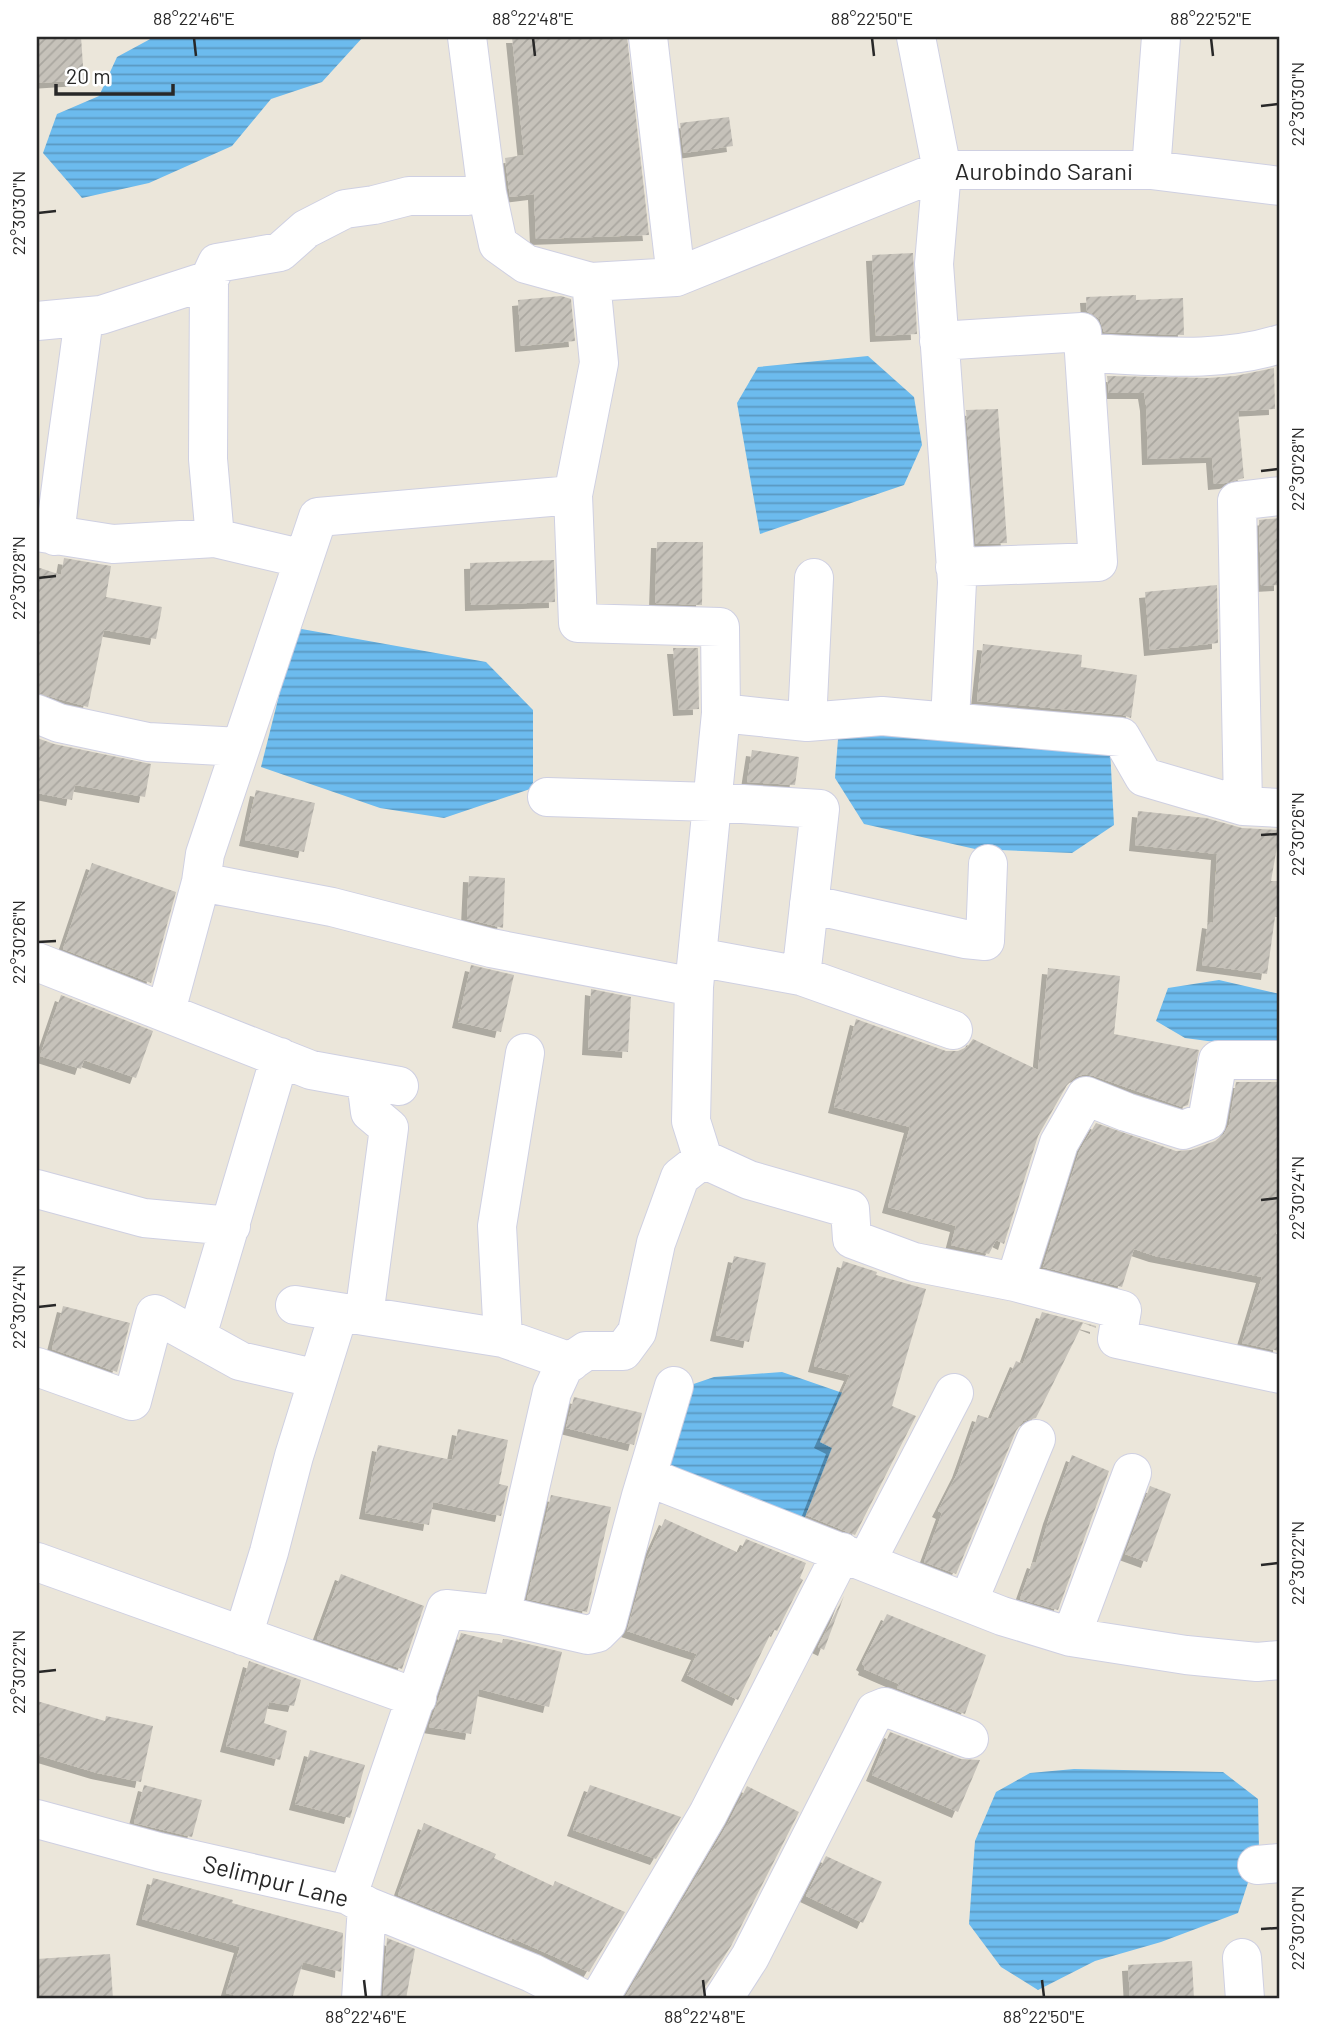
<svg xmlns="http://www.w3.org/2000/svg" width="1317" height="2036" viewBox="0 0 1317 2036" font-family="Barlow,sans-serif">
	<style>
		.water { fill: url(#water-rules) }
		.building { fill: url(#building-hatch); filter: url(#shadow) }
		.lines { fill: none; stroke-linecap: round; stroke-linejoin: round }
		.minor-casing { stroke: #cfd0e2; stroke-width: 40 }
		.minor { stroke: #fff; stroke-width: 38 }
		.ticks { fill: none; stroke: #282828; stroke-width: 2.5 }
		.labels { text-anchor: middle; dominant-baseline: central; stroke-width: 6; stroke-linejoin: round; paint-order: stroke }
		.street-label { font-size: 24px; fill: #282828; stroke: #fff }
		.neatline { fill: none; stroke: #282828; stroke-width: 2.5 }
		.ticks-label { font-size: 18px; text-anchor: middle; fill: #282828 }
	</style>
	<defs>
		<pattern id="water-rules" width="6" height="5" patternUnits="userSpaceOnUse" patternTransform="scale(1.75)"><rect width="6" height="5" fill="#6cbbee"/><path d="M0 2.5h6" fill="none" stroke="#5998c1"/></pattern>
		<pattern id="building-hatch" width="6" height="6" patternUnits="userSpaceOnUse" patternTransform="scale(1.75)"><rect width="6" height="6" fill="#c6c2ba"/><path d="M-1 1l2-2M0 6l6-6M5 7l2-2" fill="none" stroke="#aaa7a0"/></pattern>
		<filter id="shadow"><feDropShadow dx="-6" dy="6" stdDeviation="0" flood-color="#0004"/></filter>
	</defs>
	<rect width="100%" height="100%" fill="#ebe6da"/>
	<path class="water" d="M 154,37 L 363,37 L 322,82 L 271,99 L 232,146 L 149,183 L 82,198 L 43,153 L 57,114 L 99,96 L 117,57 Z
		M 868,356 L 914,397 L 922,445 L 904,485 L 760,534 L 737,403 L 758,367 Z
		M 296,628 L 486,662 L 533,710 L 533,788 L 444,818 L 380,808 L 261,767 Z
		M 863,728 L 1110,749 L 1114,825 L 1072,853 L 975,849 L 864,824 L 835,778 L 838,739 Z
		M 1219,980 L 1280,994 L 1280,1040 L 1260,1048 L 1185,1038 L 1156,1021 L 1168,988 Z
		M 782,1372 L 860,1399 L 803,1521 L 661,1462 L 679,1389 L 714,1377 Z
		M 1074,1769 L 1223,1772 L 1258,1799 L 1259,1849 L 1238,1913 L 1161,1942 L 1095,1961 L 1038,1990 L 1001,1967 L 969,1924 L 975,1841 L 996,1792 L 1030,1773 Z"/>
	<path class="building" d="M 37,37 L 81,37 L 84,80 L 37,83 Z
		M 512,37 L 627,37 L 649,235 L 536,239 L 534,194 L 510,197 L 505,158 L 524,155 Z
		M 729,117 L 733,146 L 684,153 L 680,123 Z
		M 913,253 L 917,334 L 876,336 L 872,255 Z
		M 1136,295 L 1136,300 L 1183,298 L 1184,335 L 1104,332 L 1100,319 L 1087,311 L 1086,297 Z
		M 561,296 L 571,299 L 575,341 L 521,346 L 518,300 Z
		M 1274,368 L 1275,409 L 1238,411 L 1244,478 L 1225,483 L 1214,484 L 1212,457 L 1148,459 L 1146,405 L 1144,393 L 1109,393 L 1107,376 L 1208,378 L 1235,376 Z
		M 998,409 L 1007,543 L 976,544 L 966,410 Z
		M 1280,518 L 1280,585 L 1261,586 L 1259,520 Z
		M 657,542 L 703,542 L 702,605 L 655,603 Z
		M 64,558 L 111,566 L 106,597 L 162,607 L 156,639 L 104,630 L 88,707 L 37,693 L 37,567 L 61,575 Z
		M 554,560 L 555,602 L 471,605 L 470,563 Z
		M 1217,585 L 1218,643 L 1150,650 L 1145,592 Z
		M 983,644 L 1082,655 L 1081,667 L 1137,675 L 1131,718 L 1123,715 L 977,701 Z
		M 673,648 L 698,648 L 699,709 L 679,710 Z
		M 37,738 L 54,744 L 151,764 L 145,797 L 75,785 L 72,800 L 37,793 Z
		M 752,750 L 799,757 L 795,785 L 747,782 Z
		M 256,790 L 315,803 L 304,852 L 245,840 Z
		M 1138,811 L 1206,818 L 1242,828 L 1280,830 L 1271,881 L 1280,881 L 1280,917 L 1275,917 L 1267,974 L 1202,965 L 1208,922 L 1213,923 L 1217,854 L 1135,845 Z
		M 92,863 L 176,892 L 151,983 L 63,949 Z
		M 469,876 L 505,878 L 503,928 L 467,919 Z
		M 471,965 L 514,975 L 501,1032 L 458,1022 Z
		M 1048,968 L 1120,976 L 1114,1034 L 1199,1050 L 1188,1105 L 1182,1107 L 1094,1076 L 1085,1074 L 1075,1077 L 1067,1085 L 1038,1136 L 1004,1244 L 996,1240 L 989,1254 L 951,1245 L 956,1226 L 888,1207 L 910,1127 L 834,1107 L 856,1019 L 946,1051 L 958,1051 L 967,1047 L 973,1039 L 1038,1070 Z
		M 591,989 L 631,997 L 628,1052 L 588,1049 Z
		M 61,995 L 153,1031 L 136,1078 L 84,1060 L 81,1069 L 40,1056 Z
		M 1236,1082 L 1280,1082 L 1280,1207 L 1276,1234 L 1280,1235 L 1279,1351 L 1242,1343 L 1262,1277 L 1155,1256 L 1134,1249 L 1122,1287 L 1043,1267 L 1079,1152 L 1096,1123 L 1176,1151 L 1191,1150 L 1215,1141 L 1224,1134 L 1229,1125 Z
		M 734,1256 L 766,1263 L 749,1342 L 716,1335 Z
		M 843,1261 L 877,1272 L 876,1275 L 926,1289 L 892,1406 L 916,1416 L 855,1535 L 806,1515 L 832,1448 L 820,1442 L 850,1375 L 814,1366 Z
		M 63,1306 L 130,1323 L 117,1372 L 52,1349 Z
		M 1042,1312 L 1096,1326 L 1096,1328 L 1083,1323 L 1036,1418 L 1023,1421 L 1016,1431 L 956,1574 L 924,1562 L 942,1513 L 938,1511 L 958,1472 L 978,1415 L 991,1419 L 1016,1361 L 1023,1364 Z
		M 574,1397 L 642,1413 L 634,1445 L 566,1428 Z
		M 458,1429 L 508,1440 L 499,1484 L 508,1486 L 501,1516 L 433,1502 L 429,1525 L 365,1513 L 378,1445 L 452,1460 Z
		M 1072,1455 L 1109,1471 L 1058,1610 L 1020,1599 L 1033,1562 L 1036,1563 L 1049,1518 Z
		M 1150,1486 L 1171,1494 L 1147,1562 L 1125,1554 Z
		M 551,1495 L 611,1507 L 587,1612 L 527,1599 Z
		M 665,1519 L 739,1553 L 746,1539 L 806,1563 L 800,1578 L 803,1580 L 777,1631 L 773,1629 L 738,1700 L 687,1675 L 697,1654 L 627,1631 L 647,1558 Z
		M 341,1574 L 424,1606 L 402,1669 L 317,1639 Z
		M 844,1596 L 824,1650 L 818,1647 Z
		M 887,1614 L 986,1655 L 965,1714 L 897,1688 L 899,1684 L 864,1669 L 865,1666 L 862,1664 Z
		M 461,1633 L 502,1643 L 503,1639 L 507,1639 L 562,1652 L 549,1707 L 479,1689 L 471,1734 L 429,1727 Z
		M 249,1661 L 301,1680 L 294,1706 L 269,1702 L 264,1723 L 287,1731 L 280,1760 L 226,1746 Z
		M 37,1701 L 105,1721 L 106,1716 L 153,1726 L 141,1782 L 97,1773 L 37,1755 Z
		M 890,1732 L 961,1759 L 980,1760 L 958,1812 L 872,1775 Z
		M 310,1750 L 365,1765 L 350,1818 L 295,1804 Z
		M 144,1785 L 202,1800 L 192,1837 L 134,1823 Z
		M 590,1785 L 681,1817 L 656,1859 L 573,1830 Z
		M 747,1786 L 799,1812 L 731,1946 L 705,1987 L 701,1999 L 624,1999 L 727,1825 Z
		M 424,1823 L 496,1854 L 494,1858 L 553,1886 L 555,1881 L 625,1912 L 589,1972 L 512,1938 L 511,1941 L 398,1895 Z
		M 826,1856 L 882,1882 L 863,1923 L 806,1896 Z
		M 153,1878 L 233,1900 L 232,1903 L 343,1933 L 341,1972 L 303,1962 L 292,1999 L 247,1999 L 226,1993 L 240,1947 L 142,1919 Z
		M 387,1938 L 415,1949 L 406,1999 L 383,1997 Z
		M 110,1954 L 113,1999 L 37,1999 L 37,1959 Z
		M 1192,1961 L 1194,1999 L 1130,1999 L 1128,1965 Z"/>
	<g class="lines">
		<defs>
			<path id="minor" d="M 467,37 L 487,193 L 498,244 L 526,264 L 591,282 L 599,363 L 573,495 L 318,517 L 205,854 L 201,882 L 332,907 L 491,948 L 694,987
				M 648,37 L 676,277
				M 916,37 L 942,170 L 1151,170 L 1280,186
				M 1151,170 L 1161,37
				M 209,280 L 208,459 L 215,538
				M 591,282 L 676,277 L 942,170 L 934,264 L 957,582 L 950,721
				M 37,321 L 101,315 L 209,280 L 217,263 L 280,252 L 306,229 L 345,209 L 374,205 L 409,196 L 467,196 L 487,193
				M 939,341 L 1082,332 L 1084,353
				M 573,495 L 578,623 L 720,627 L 721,713
				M 37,532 L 113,544 L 215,538 L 304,559
				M 55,536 C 63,463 75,390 84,317
				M 955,567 L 1098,562 L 1084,353 C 1149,355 1217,364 1280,344
				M 37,714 L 59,723 L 148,742 L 240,747
				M 807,722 L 814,578
				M 547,797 L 712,802 L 820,809 L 801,976
				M 1243,806 L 1237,501 L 1280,496
				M 1280,808 L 1243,806 L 1144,777 L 1121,737 L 882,716 L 807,722 L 721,713 L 694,987 L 691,1121 L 703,1159 L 749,1180 L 850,1209 L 852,1239 L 914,1262 L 1015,1282 L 1059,1143 L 1086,1096 L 1126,1112 L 1183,1130 L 1207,1121 L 1218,1060 L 1280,1060
				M 809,904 L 965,939 L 985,941 L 988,864
				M 697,957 L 801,976 L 953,1030
				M 37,962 L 311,1070 L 399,1086
				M 166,1011 L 201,882
				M 37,1189 L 144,1218 L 231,1226
				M 1015,1282 L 1122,1310 L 1117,1339 L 1280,1374
				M 295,1305 L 503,1338 L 571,1362
				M 364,1316 L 389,1128 L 370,1112 L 366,1080
				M 197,1336 L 280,1057
				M 503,1338 L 497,1226 L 525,1053
				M 37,1367 L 132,1401 L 155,1314 L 240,1361 L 318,1379
				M 648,1477 L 1002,1616 L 1071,1637 L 1186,1655 L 1257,1662 L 1280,1660
				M 37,1562 L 417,1698
				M 866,1562 L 954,1393
				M 968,1602 L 1036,1439
				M 501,1615 L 588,1635 L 597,1633 L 607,1623 L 641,1496 L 674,1386
				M 243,1636 L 269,1552 L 294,1456 L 339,1312
				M 1071,1637 L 1132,1473
				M 37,1819 L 159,1852 L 348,1895 L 367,1906 L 532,1973 L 583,1999
				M 1257,1865 L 1280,1863
				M 348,1895 L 446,1609 L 501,1615 L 552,1392 L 564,1366 L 586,1351 L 623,1351 L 637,1332 L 656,1243 L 680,1177 L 703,1159
				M 1242,1958 L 1245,1999
				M 361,1999 L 367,1906
				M 599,1999 L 708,1814 L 842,1552
				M 723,1999 L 750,1957 L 875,1711 L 885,1707 L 969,1739"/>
		</defs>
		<use href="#minor" class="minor-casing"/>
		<use href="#minor" class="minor"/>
	</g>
	<path class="ticks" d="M 194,38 L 196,56M 533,38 L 535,56M 872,38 L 874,56M 1211,38 L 1213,56M 1261,106 L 1278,104M 38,213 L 56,211M 1261,471 L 1278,469M 38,578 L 56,576M 1261,835 L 1278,834M 38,942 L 56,941M 1261,1200 L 1278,1198M 38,1307 L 56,1305M 1261,1565 L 1278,1563M 38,1672 L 56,1670M 1261,1929 L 1278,1928M 364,1980 L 366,1997M 703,1980 L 705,1997M 1042,1980 L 1044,1997"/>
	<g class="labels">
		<g class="street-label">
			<text x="1044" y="170">Aurobindo Sarani</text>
			<text transform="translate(276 1880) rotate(14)">Selimpur Lane</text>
		</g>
	</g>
	<rect width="1317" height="2036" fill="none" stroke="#ffffff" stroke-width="77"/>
	<path d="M56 84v10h117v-10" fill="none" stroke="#282828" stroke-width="3.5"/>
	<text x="66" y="84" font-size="21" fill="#282828" stroke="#ffffff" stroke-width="5" paint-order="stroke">20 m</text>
	<rect x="38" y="38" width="1240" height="1959" class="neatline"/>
	<g class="ticks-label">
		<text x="194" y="25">88°22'46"E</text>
		<text x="533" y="25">88°22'48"E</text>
		<text x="872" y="25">88°22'50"E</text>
		<text x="1211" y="25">88°22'52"E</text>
		<text transform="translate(1298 104) rotate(-90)" y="6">22°30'30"N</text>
		<text transform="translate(19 213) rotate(-90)" y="6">22°30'30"N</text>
		<text transform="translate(1298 469) rotate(-90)" y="6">22°30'28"N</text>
		<text transform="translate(19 578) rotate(-90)" y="6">22°30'28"N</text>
		<text transform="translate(1298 834) rotate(-90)" y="6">22°30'26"N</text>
		<text transform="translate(19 942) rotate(-90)" y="6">22°30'26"N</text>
		<text transform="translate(1298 1198) rotate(-90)" y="6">22°30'24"N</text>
		<text transform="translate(19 1307) rotate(-90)" y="6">22°30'24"N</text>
		<text transform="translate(1298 1563) rotate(-90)" y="6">22°30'22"N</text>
		<text transform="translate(19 1672) rotate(-90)" y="6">22°30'22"N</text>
		<text transform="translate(1298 1928) rotate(-90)" y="6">22°30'20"N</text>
		<text x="366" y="2023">88°22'46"E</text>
		<text x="705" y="2023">88°22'48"E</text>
		<text x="1044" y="2023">88°22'50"E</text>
	</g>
</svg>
